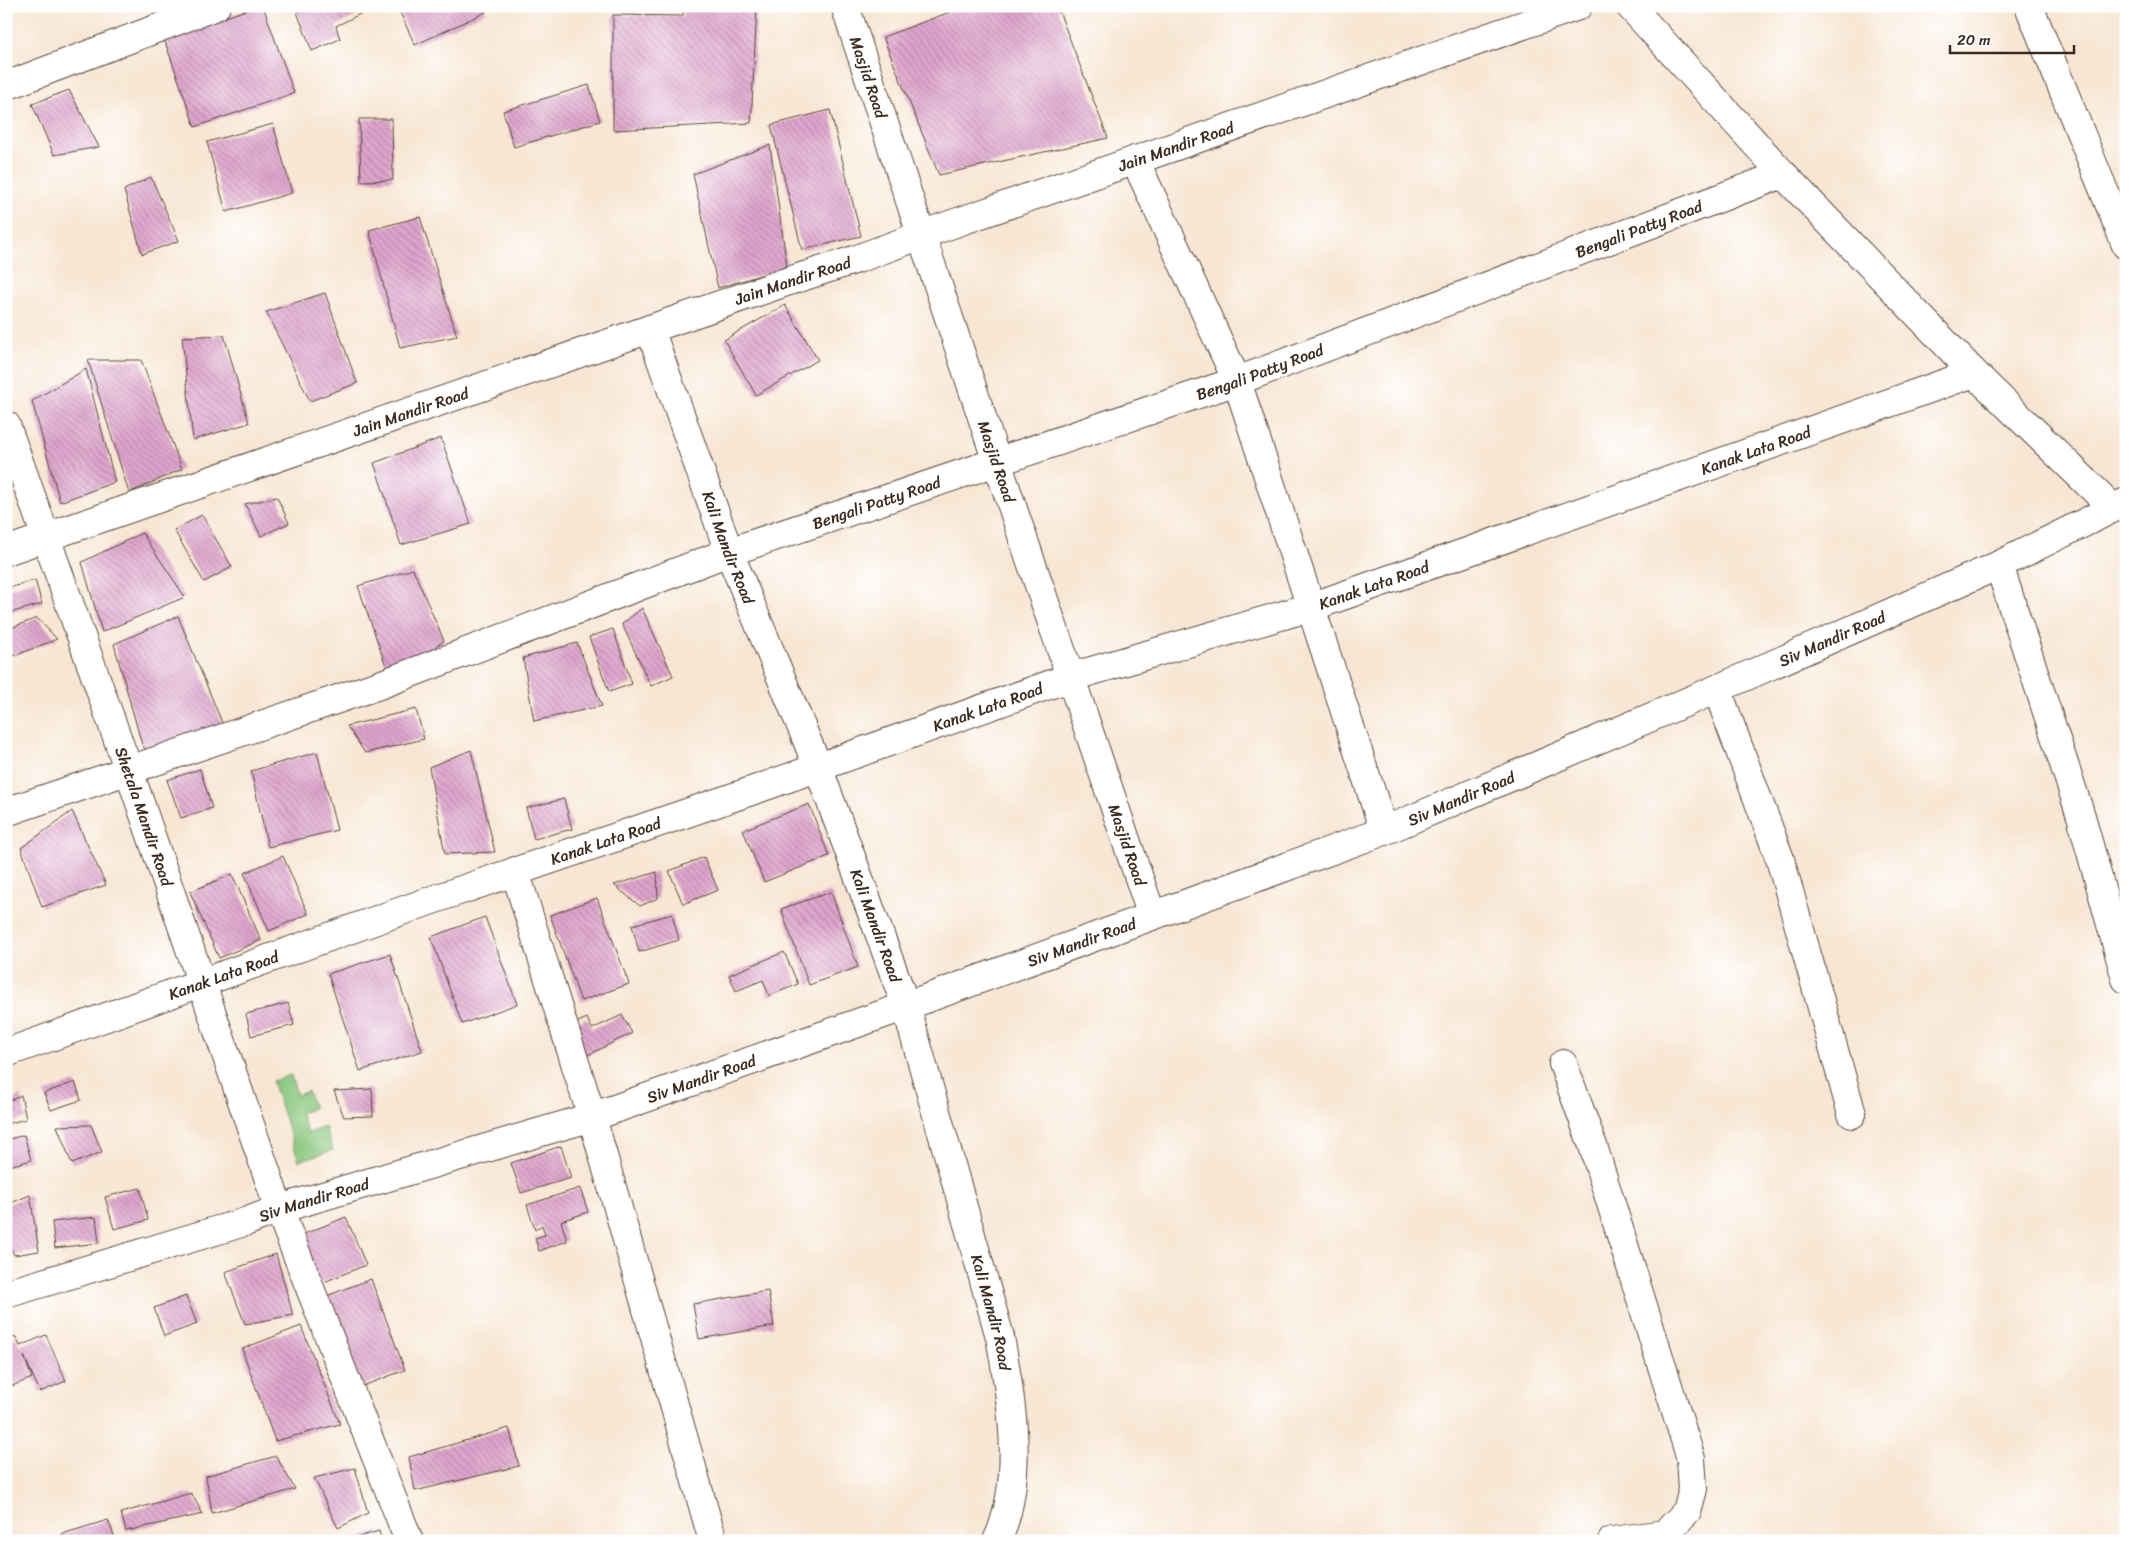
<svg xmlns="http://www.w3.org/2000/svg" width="2132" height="1547" viewBox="0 0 2132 1547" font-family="Sriracha,sans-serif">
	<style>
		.green { fill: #87c57c; stroke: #61784d }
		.building { fill: url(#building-back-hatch) }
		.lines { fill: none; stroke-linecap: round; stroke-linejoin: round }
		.minor-casing { stroke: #574639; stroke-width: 30 }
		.minor { stroke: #fff; stroke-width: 28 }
		.labels { text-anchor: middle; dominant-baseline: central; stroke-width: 4.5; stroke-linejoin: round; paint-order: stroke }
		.street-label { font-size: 16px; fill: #3b2a1e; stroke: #fff }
	</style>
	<defs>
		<pattern id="building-back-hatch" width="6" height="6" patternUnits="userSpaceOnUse" patternTransform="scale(1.25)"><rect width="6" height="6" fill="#dfa5cd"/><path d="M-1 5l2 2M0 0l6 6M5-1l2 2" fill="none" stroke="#b687a6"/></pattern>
	</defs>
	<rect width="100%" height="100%" fill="#fff"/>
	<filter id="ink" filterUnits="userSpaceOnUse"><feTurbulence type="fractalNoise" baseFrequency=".02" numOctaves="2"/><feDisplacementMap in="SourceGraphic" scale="10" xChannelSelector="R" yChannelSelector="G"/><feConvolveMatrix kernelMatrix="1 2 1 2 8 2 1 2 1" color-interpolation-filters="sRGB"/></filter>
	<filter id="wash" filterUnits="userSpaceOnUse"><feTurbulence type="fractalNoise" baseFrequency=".0096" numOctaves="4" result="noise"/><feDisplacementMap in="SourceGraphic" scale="20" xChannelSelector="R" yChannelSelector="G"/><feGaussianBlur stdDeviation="1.12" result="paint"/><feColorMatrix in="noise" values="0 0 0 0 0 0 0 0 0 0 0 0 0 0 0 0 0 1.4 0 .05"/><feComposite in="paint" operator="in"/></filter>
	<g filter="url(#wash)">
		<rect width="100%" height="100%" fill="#f7e6d3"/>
		<path class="green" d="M 291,1075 L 297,1095 L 308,1091 L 314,1108 L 300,1113 L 308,1133 L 325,1127 L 333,1150 L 299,1161 L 272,1081 Z"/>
		<g id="blocks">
			<path class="building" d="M 257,6 L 263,6 L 294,93 L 195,127 L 164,39 Z
				M 312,6 L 366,6 L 368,10 L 336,26 L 340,39 L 312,51 L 297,12 Z
				M 401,6 L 483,6 L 486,12 L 415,45 L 398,8 Z
				M 683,6 L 757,6 L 751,123 L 613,130 L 613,15 L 683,16 Z
				M 966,6 L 1057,6 L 1108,138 L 939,175 L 883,37 Z
				M 589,85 L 600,121 L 514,147 L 503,111 Z
				M 69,90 L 99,147 L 54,155 L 32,104 Z
				M 830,110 L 861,236 L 802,250 L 771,125 Z
				M 359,119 L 392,119 L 393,180 L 361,181 Z
				M 273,124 L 292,193 L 226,212 L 207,142 Z
				M 770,145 L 787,267 L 718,288 L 693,174 Z
				M 151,177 L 179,241 L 142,254 L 124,190 Z
				M 420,217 L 457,336 L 400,348 L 369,230 Z
				M 325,293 L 357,383 L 310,401 L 266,312 Z
				M 785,305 L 818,360 L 756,395 L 724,340 Z
				M 224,335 L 249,423 L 193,440 L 182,337 Z
				M 88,360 L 141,360 L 182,469 L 129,493 Z
				M 86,369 L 115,482 L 60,502 L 32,401 Z
				M 441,438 L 471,524 L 401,545 L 374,463 Z
				M 277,497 L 289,523 L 261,536 L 245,504 Z
				M 202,515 L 232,567 L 204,582 L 174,530 Z
				M 142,533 L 185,597 L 102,632 L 82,562 Z
				M 413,569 L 444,641 L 390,677 L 358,586 Z
				M 35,580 L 42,604 L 6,614 L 6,589 Z
				M 642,608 L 673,676 L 651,686 L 622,624 Z
				M 178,616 L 223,725 L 147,751 L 142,745 L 114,644 Z
				M 37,618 L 57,639 L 14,656 L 6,637 L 6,630 Z
				M 613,629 L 632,684 L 609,692 L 589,637 Z
				M 577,643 L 602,706 L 534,721 L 523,658 Z
				M 416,709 L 424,739 L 365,753 L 347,726 Z
				M 471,750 L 495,852 L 445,854 L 429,767 Z
				M 317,752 L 337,830 L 268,847 L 251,771 Z
				M 200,769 L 212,808 L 181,818 L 167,780 Z
				M 564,799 L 572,829 L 534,839 L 526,808 Z
				M 809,804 L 829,856 L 764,882 L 743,830 Z
				M 72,811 L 106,885 L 42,907 L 21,848 Z
				M 283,856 L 308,914 L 269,931 L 244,873 Z
				M 704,857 L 718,890 L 683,904 L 669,871 Z
				M 657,872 L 658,898 L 640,906 L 614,885 Z
				M 232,874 L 261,940 L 219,958 L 190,892 Z
				M 831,892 L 858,967 L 809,985 L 781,909 Z
				M 597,898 L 629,984 L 581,1001 L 550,915 Z
				M 672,914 L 679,940 L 639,952 L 632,925 Z
				M 485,917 L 517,1004 L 462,1024 L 431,937 Z
				M 784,952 L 798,984 L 769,996 L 763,980 L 736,991 L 729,975 Z
				M 390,954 L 422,1051 L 360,1071 L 328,974 Z
				M 288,1003 L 294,1025 L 251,1036 L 246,1014 Z
				M 622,1015 L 632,1033 L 580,1059 L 565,1028 L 587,1018 L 592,1029 Z
				M 75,1082 L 81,1100 L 51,1110 L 44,1093 Z
				M 372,1089 L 373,1116 L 344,1117 L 334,1091 Z
				M 21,1095 L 26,1119 L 6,1124 L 6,1103 Z
				M 91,1125 L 102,1152 L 72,1164 L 57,1126 Z
				M 24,1135 L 31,1160 L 6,1167 L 6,1140 Z
				M 561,1146 L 571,1178 L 521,1193 L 511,1163 Z
				M 140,1188 L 148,1220 L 114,1229 L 105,1197 Z
				M 580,1188 L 588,1212 L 561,1221 L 567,1241 L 539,1251 L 535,1238 L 545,1235 L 542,1225 L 535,1230 L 527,1205 Z
				M 30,1195 L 39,1251 L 14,1255 L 6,1237 L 6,1205 Z
				M 96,1217 L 99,1243 L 55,1248 L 52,1222 Z
				M 346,1217 L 366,1265 L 319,1284 L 299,1236 Z
				M 276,1254 L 293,1315 L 245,1324 L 225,1272 Z
				M 371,1279 L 405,1370 L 355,1389 L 321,1298 Z
				M 768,1291 L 774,1326 L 699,1339 L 693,1304 Z
				M 186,1296 L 197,1324 L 164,1336 L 154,1308 Z
				M 301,1326 L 340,1424 L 275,1441 L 242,1349 Z
				M 46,1335 L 66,1381 L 40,1392 L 24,1356 L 32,1378 L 7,1388 L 6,1340 L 16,1337 L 20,1346 Z
				M 509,1428 L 519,1466 L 415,1491 L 409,1457 Z
				M 276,1456 L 295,1489 L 212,1513 L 206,1476 Z
				M 355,1468 L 368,1513 L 338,1528 L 314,1478 Z
				M 191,1493 L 203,1514 L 126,1531 L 121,1513 Z
				M 108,1520 L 116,1541 L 64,1541 L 62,1534 Z
				M 379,1531 L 382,1541 L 348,1541 L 348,1540 Z"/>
		</g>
	</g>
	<g filter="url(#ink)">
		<use href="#blocks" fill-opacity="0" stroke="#574639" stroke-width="1"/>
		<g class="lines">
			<defs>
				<g id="minor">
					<path id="s1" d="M 845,6 L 997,462 L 1152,916"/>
					<path d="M 1630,6 L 1783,174 L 1974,373 L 2113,508"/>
					<path d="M 2029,6 L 2126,245"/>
					<path d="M 6,86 L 216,6"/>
					<path d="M 1135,160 L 1237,381 L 1384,831"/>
					<path id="s2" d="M 650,329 L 729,552 L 818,767 L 906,1006 L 1000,1337 C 1012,1401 1025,1479 997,1541"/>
					<path id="s3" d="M 6,425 L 129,771 L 279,1209 L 409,1541"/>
					<path id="s4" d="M 6,551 L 786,282 L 857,259 L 938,229 L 1578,6"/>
					<path d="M 1999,565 L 2081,816 L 2126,979"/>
					<path d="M 1717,689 L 1780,859 L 1852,1114"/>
					<path id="s5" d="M 6,812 L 382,684 L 729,552 L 1237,381 L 1783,174"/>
					<path d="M 515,871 L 592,1117 L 713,1541"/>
					<path id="s6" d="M 6,1053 L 435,899 L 760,788 L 1071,677 L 1311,607 L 1974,373"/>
					<path d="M 1563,1064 L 1593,1146 L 1691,1459 L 1693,1489 L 1687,1511 L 1665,1534 L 1612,1541"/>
					<path id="s7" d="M 6,1294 L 248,1221 L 279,1209 L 592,1117 L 906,1006 L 1384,831 L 1717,689 L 1999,565 L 2126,502"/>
				</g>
			</defs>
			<use href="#minor" class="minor-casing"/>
			<use href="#minor" class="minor"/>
		</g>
	</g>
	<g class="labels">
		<g class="street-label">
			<text stroke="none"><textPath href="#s1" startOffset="75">Masjid Road</textPath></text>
			<text stroke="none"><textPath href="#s4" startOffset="1238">Jain Mandir Road</textPath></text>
			<text stroke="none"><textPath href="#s5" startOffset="1734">Bengali Patty Road</textPath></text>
			<text stroke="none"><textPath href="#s4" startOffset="832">Jain Mandir Road</textPath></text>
			<text stroke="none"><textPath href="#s5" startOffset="1329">Bengali Patty Road</textPath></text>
			<text stroke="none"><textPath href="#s4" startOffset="428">Jain Mandir Road</textPath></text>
			<text stroke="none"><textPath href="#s6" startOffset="1851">Kanak Lata Road</textPath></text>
			<text stroke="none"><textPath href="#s1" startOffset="480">Masjid Road</textPath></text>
			<text stroke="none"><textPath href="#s5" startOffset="924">Bengali Patty Road</textPath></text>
			<text stroke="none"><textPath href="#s2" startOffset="232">Kali Mandir Road</textPath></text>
			<text stroke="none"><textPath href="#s6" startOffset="1446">Kanak Lata Road</textPath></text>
			<text stroke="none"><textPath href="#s7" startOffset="1942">Siv Mandir Road</textPath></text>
			<text stroke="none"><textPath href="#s6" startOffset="1041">Kanak Lata Road</textPath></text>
			<text stroke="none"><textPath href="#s7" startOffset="1538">Siv Mandir Road</textPath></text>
			<text stroke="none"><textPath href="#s3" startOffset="415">Shetala Mandir Road</textPath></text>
			<text stroke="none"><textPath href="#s6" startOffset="636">Kanak Lata Road</textPath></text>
			<text stroke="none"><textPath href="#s1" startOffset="885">Masjid Road</textPath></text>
			<text stroke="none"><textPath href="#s2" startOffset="638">Kali Mandir Road</textPath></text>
			<text stroke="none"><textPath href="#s7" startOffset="1132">Siv Mandir Road</textPath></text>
			<text stroke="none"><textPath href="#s6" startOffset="231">Kanak Lata Road</textPath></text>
			<text stroke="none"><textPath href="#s7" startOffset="728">Siv Mandir Road</textPath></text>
			<text stroke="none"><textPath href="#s7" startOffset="322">Siv Mandir Road</textPath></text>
			<text stroke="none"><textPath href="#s2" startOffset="1042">Kali Mandir Road</textPath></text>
		</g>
	</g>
	<rect width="2132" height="1547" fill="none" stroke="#fff" stroke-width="25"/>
	<path d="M1950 45v8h124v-8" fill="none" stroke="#3b2a1e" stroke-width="2.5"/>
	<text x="1957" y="45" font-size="15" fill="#3b2a1e" stroke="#ffffff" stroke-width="4" paint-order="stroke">20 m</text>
</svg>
